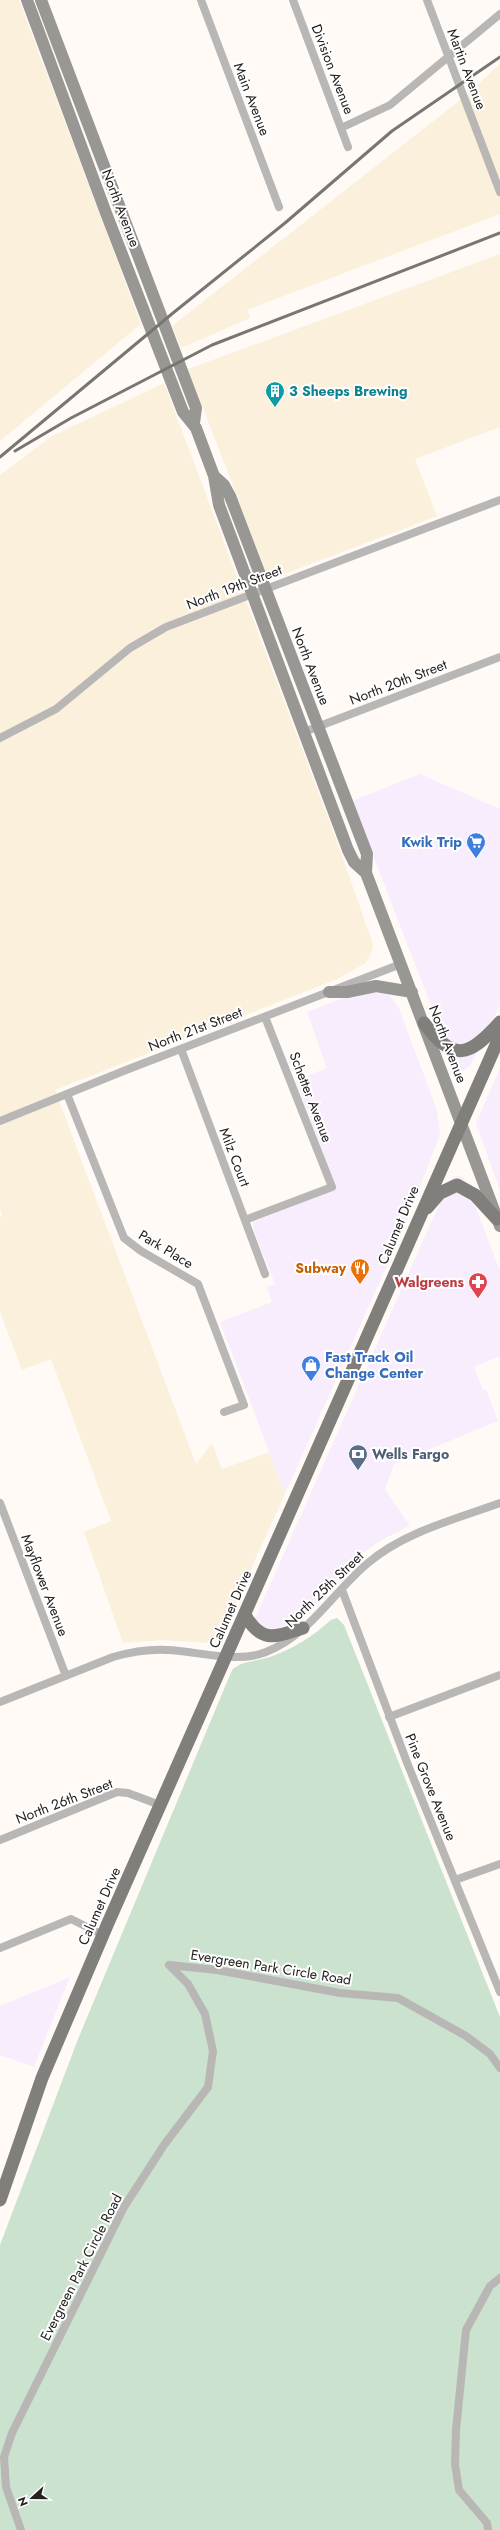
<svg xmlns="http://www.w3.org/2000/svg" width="500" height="2530" viewBox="0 0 500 2530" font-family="Jost,sans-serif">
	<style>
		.commercial { fill: #f7edfd }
		.industrial { fill: #fbf0db }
		.green { fill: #cbe2ce }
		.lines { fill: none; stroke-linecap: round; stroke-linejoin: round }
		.street { stroke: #b8b7b5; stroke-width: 8 }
		.secondary { stroke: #989794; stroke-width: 12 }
		.primary { stroke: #817f7b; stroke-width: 13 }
		.rail { stroke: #787573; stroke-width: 3 }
		.labels { text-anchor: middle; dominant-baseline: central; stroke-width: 4; stroke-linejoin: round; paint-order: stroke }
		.street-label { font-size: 14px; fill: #242221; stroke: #fff }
		.culture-label { font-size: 14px; font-weight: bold; fill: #0d838f; stroke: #fff; text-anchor: start }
		.shop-label { font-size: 14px; font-weight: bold; fill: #366cbe; stroke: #fff; text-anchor: end }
		.food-label { font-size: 14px; font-weight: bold; fill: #c56008; stroke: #fff; text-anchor: end }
		.health-label { font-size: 14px; font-weight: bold; fill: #be3a42; stroke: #fff; text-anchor: end }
		.service-label { font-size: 14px; font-weight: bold; fill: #4e5e75; stroke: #fff; text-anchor: start }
	</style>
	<rect width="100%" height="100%" fill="#fffaf6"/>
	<path class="commercial" d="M 420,774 L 500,809 L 500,1005 L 470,1066 L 463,1071 L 458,1070 L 454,1065 L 352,801 Z
		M 367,989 L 386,991 L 398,1006 L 437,1110 L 440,1135 L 405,1225 L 285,1494 L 220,1322 L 272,1302 L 267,1287 L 275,1284 L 254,1231 L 253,1222 L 331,1191 L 333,1180 L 296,1080 L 327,1068 L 307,1012 Z
		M 500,1068 L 500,1191 L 476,1123 Z
		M 456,1175 L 462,1177 L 466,1182 L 500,1271 L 500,1356 L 474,1367 L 483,1390 L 486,1389 L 498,1421 L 394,1464 L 385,1489 L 410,1526 L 383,1539 L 365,1551 L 350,1564 L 321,1599 L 302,1616 L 269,1633 L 254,1619 L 256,1616 L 450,1180 Z
		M 70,1977 L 34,2067 L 0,2055 L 0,2006 Z"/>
	<path class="industrial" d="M 0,0 L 19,0 L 141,324 L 0,441 Z
		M 500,64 L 500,214 L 247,310 L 250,318 L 181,348 L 172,326 L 464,97 Z
		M 500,254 L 500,427 L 415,459 L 437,516 L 274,578 L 268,577 L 188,369 Z
		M 164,383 L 336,839 L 373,944 L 372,951 L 366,963 L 337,979 L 55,1090 L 196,1464 L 212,1443 L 222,1469 L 269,1452 L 285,1494 L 220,1637 L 213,1643 L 207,1643 L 162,1640 L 123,1643 L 84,1532 L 111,1521 L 51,1359 L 22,1370 L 0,1312 L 0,1217 L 2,1215 L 0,1209 L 0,475 L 52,436 Z"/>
	<path class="green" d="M 337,1618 L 344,1625 L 500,2017 L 500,2530 L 0,2530 L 0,2245 L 78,2039 L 232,1670 C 241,1661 258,1661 270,1657 C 293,1649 313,1636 331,1620 Z"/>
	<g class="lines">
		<path class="street" d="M 201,0 L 279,207
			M 293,0 L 348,147
			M 427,0 L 500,192
			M 341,128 L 390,105 L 500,14
			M 304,732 L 500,657
			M 0,738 L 56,709 L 130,648 L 166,627 L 500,500
			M 181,1049 L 265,1274
			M 67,1094 L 124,1238 L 141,1251 L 198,1284 L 244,1405 L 224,1412
			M 0,1121 L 126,1070 L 401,964
			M 245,1220 L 332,1187 L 265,1017
			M 0,1503 L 66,1676
			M 342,1590 L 408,1765 L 500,1992
			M 0,1702 L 113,1657 C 131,1652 148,1649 167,1650 C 198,1651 236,1664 266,1652 C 310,1635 333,1592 368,1563 C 404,1532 456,1519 500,1503
			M 389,1717 L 500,1675
			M 0,1840 L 117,1792 L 128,1793 L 160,1805
			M 455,1880 L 500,1864
			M 0,1948 L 71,1919 L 103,1935
			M 169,1965 L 217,1970 L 340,1993 L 398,1998 L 466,2036 L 490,2054 L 500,2068
			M 21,2530 L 6,2487 L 4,2457 L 12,2433 L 124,2207 L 164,2145 L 208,2087 L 213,2051 L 205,2014 L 188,1984 L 169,1965
			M 488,2530 L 487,2523 L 459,2490 L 455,2464 L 456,2430 L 466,2330 L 490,2286 L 500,2278"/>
		<path class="secondary" d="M 27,0 L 106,213 L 183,412 L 196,428 L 214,476 L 219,505 L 348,850 L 354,862 L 366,873
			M 41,0 L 196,408 L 194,423
			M 214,476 L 224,485 L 230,496 L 352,815 L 367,854 L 366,873 L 500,1226
			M 329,992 L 347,992 L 376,986 L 412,992"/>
		<path class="primary" d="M 424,1023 C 454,1063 469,1057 500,1022
			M 427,1208 L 440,1193 L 457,1185 L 475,1195 L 497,1219
			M 245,1615 C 262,1644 275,1637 303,1628
			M 0,2200 L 42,2078 L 108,1923 L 500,1036"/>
		<path class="rail" d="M 15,451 L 71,418 L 212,345 L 500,233
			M 0,457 L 173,313 L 285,223 L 392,131 L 500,57"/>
	</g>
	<defs>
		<symbol id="building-pin" viewBox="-11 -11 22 30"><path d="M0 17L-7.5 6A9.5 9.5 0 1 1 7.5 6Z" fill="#0f9aa8" stroke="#fff"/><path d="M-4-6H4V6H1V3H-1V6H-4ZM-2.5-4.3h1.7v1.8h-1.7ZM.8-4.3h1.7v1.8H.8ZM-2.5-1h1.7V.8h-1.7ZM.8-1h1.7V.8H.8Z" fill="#fff"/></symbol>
		<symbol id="supermarket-pin" viewBox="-11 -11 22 30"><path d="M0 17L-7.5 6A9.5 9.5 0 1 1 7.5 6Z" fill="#3f7fe0" stroke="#fff"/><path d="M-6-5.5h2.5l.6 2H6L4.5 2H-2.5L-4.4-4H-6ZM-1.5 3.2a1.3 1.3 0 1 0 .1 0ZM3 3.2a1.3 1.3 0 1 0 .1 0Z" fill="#fff"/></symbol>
		<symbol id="restaurant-pin" viewBox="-11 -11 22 30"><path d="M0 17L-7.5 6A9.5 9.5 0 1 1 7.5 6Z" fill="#e8710a" stroke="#fff"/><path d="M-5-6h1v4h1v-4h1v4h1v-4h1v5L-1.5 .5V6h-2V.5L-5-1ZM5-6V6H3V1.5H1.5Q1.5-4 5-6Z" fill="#fff"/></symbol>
		<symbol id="pharmacy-pin" viewBox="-11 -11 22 30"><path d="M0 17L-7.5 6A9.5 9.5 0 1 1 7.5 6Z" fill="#e0444e" stroke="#fff"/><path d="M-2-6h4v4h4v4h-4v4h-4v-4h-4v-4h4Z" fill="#fff"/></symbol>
		<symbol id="shop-pin" viewBox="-11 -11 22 30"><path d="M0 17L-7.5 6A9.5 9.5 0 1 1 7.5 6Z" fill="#3f7fe0" stroke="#fff"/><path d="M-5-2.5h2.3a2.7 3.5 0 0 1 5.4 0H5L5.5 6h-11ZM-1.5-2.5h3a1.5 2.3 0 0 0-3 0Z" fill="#fff"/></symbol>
		<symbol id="bank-pin" viewBox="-11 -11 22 30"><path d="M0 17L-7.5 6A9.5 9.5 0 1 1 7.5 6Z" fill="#5c6f8a" stroke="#fff"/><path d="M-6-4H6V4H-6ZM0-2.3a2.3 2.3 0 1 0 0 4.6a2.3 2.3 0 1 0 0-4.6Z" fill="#fff"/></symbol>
	</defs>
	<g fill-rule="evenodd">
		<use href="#building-pin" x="264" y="380" width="22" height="30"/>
		<use href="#supermarket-pin" x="465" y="831" width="22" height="30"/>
		<use href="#restaurant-pin" x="349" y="1257" width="22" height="30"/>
		<use href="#pharmacy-pin" x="467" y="1271" width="22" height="30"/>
		<use href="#shop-pin" x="300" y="1354" width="22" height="30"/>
		<use href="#bank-pin" x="347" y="1443" width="22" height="30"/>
	</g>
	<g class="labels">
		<g class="street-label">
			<text transform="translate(333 69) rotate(69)">Division Avenue</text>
			<text transform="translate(467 69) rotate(69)">Martin Avenue</text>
			<text transform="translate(252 99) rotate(69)">Main Avenue</text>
			<text transform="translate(121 208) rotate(69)">North Avenue</text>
			<text transform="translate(234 587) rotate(-21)">North 19th Street</text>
			<text transform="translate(311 666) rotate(69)">North Avenue</text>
			<text transform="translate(398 682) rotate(-21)">North 20th Street</text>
			<text transform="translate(195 1029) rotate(-21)">North 21st Street</text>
			<text transform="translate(448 1044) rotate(69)">North Avenue</text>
			<text transform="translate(311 1097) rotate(69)">Schetter Avenue</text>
			<text transform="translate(235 1157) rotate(69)">Milz Court</text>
			<text transform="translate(398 1225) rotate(-67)">Calumet Drive</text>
			<text transform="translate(166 1249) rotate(31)">Park Place</text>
			<text transform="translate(45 1585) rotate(69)">Mayflower Avenue</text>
			<text transform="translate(324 1589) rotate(-44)">North 25th Street</text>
			<text transform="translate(230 1609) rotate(-66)">Calumet Drive</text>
			<text transform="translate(431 1787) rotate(68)">Pine Grove Avenue</text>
			<text transform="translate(64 1801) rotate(-21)">North 26th Street</text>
			<text transform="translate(99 1906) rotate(-66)">Calumet Drive</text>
			<text transform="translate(271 1967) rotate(9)">Evergreen Park Circle Road</text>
			<text transform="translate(81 2267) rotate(-63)">Evergreen Park Circle Road</text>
		</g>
		<g class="culture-label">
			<text x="289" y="391">3 Sheeps Brewing</text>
		</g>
		<g class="shop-label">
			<text x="462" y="842">Kwik Trip</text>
			<text x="325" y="1357" text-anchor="start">Fast Track Oil<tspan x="325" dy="16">Change Center</tspan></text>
		</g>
		<g class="food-label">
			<text x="346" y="1268">Subway</text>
		</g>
		<g class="health-label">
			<text x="464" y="1282">Walgreens</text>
		</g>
		<g class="service-label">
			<text x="372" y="1454">Wells Fargo</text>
		</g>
	</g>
	<g transform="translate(32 2498) rotate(249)" stroke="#ffffff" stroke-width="3" paint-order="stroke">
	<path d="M0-3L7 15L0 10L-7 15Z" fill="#242221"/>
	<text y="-6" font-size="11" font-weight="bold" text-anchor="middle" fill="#242221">N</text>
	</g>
</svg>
